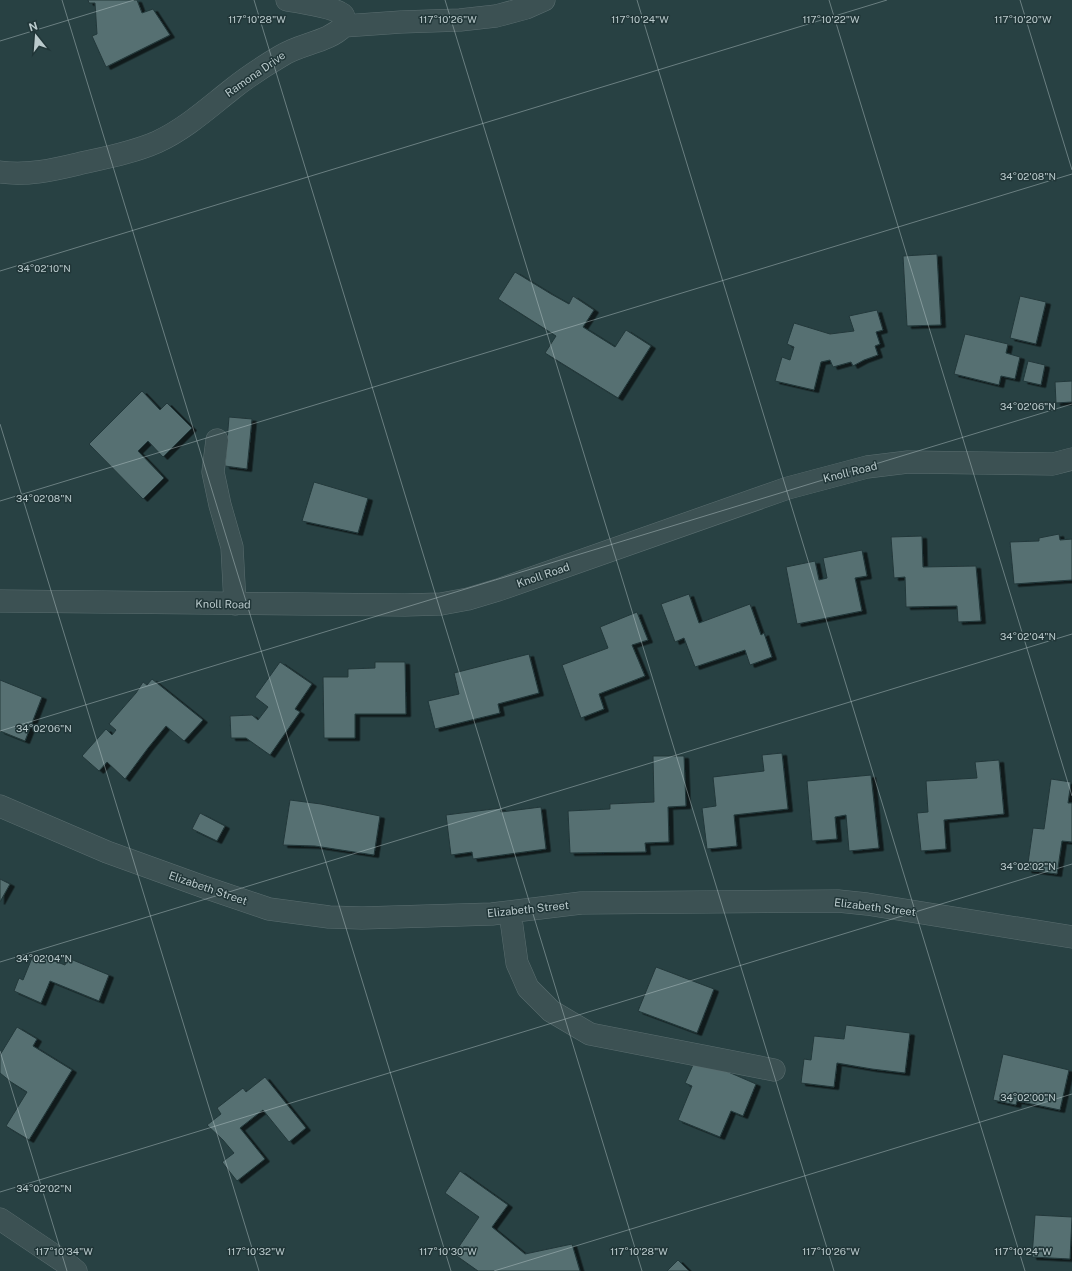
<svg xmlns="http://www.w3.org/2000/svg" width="1072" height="1271" viewBox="0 0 1072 1271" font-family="'Public Sans',sans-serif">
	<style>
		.building { fill: #567072; stroke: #23383a; filter: url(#shadow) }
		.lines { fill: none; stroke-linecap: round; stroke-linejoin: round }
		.minor-casing { stroke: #5b6e70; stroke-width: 23 }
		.minor { stroke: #3c5153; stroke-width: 22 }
		.ticks { fill: none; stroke: #bacacc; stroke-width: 1; stroke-opacity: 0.45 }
		.labels { text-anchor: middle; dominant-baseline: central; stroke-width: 3; stroke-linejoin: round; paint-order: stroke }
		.street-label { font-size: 11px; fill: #bacacc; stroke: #213638 }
		.ticks-label { font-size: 10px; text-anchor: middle; fill: #bacacc; stroke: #213638; stroke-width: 3; stroke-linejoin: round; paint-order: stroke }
	</style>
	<defs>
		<filter id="shadow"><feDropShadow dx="4.5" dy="2.5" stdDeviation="0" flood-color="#0009"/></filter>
	</defs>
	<rect width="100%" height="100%" fill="#284143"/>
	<path class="building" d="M 88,0 L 137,0 L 142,13 L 153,9 L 170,35 L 106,67 L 92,36 L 97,34 L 95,3 L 89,3 Z
		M 937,254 L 941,325 L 907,326 L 903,256 Z
		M 515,272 L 551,294 L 569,304 L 573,296 L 594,310 L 583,327 L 615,347 L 626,330 L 651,346 L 618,398 L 545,353 L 556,336 L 498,299 Z
		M 1020,296 L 1046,302 L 1036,344 L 1010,338 Z
		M 877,310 L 883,330 L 876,332 L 880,344 L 875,346 L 878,355 L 864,360 L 853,366 L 851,362 L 833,367 L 830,360 L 821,362 L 814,390 L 775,381 L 782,357 L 790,360 L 794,347 L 787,344 L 794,323 L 830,334 L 854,331 L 849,316 Z
		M 965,334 L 1008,344 L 1006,353 L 1020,357 L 1015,379 L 1001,376 L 999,385 L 954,374 Z
		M 1028,361 L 1045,365 L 1041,385 L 1023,381 Z
		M 1072,381 L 1072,402 L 1056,403 L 1055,382 Z
		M 142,391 L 160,410 L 167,403 L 192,428 L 163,457 L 148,441 L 138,451 L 164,478 L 143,499 L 89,444 Z
		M 229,417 L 252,419 L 247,469 L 225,466 Z
		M 314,482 L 368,498 L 358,533 L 302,521 Z
		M 1059,534 L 1060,540 L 1072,539 L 1072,580 L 1014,584 L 1010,542 L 1039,541 L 1039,538 Z
		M 922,536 L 923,567 L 976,566 L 981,621 L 958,622 L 957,606 L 906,607 L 905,577 L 894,578 L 891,537 Z
		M 862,550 L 867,576 L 855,578 L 862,611 L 797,624 L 786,567 L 815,561 L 819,580 L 827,578 L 823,558 Z
		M 689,594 L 699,623 L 750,604 L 761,635 L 764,633 L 772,657 L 750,665 L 745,650 L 695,667 L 684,638 L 675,642 L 661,604 Z
		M 637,612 L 648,640 L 632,645 L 645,676 L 599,694 L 604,709 L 581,718 L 562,665 L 608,648 L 600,627 Z
		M 529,654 L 539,693 L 498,704 L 500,713 L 435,729 L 428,701 L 459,694 L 454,673 Z
		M 280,662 L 312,684 L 295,709 L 300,712 L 270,755 L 246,738 L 231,738 L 230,716 L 252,715 L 258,720 L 268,707 L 255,697 Z
		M 375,662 L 405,662 L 406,714 L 355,714 L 355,738 L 324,738 L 323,677 L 348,677 L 348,669 L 375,668 Z
		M 152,679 L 203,720 L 184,741 L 166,726 L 148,748 L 125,779 L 107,762 L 99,771 L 82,756 L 106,729 L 112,735 L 116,730 L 109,724 L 136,693 L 143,682 L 147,685 Z
		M 0,680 L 42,697 L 25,741 L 0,731 Z
		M 782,753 L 788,809 L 734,815 L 737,846 L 707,849 L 702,808 L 716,806 L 713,777 L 764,771 L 762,755 Z
		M 653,756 L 684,756 L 686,806 L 668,807 L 669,842 L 645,843 L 646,852 L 570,853 L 568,811 L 610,809 L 610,804 L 654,802 Z
		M 999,760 L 1004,814 L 944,820 L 946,849 L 921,851 L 917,813 L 928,812 L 926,781 L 977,778 L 975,762 Z
		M 871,775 L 879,848 L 849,851 L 846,815 L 835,817 L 837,839 L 812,841 L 807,781 Z
		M 1051,779 L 1071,782 L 1068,803 L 1072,803 L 1072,842 L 1062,841 L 1057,874 L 1027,870 L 1033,828 L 1044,829 Z
		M 290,800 L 321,804 L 380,816 L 374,855 L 315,846 L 283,845 Z
		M 541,807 L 546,849 L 473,859 L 472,852 L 451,855 L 446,815 L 501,808 L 501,812 Z
		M 200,813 L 225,826 L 217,841 L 192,829 Z
		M 0,879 L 10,884 L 0,902 Z
		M 34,953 L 65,965 L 68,958 L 109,975 L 99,1001 L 50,981 L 41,1003 L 14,991 L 19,978 L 23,980 Z
		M 656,967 L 714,989 L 697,1033 L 638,1011 Z
		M 846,1025 L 910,1033 L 905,1073 L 872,1069 L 837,1063 L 834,1087 L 801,1083 L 804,1059 L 811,1060 L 814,1036 L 844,1039 Z
		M 17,1027 L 37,1039 L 33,1046 L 72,1070 L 29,1140 L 6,1126 L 27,1092 L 11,1082 L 0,1073 L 0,1055 Z
		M 1003,1054 L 1069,1070 L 1060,1110 L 1017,1101 L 1016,1105 L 993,1100 Z
		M 696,1058 L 756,1084 L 743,1116 L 731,1111 L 720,1137 L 678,1120 L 692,1086 L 685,1083 Z
		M 265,1077 L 306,1128 L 289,1142 L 263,1110 L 240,1128 L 265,1159 L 237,1181 L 222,1162 L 234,1153 L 223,1140 L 207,1125 L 221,1114 L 217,1108 L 243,1088 L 246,1092 Z
		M 460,1171 L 508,1205 L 492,1227 L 525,1254 L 572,1244 L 580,1271 L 478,1271 L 454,1254 L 479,1217 L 445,1193 Z
		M 1035,1215 L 1072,1217 L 1070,1259 L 1032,1257 Z
		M 678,1260 L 689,1271 L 667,1271 Z"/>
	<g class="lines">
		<defs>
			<path id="minor" d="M 287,0 C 300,2 333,7 342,14 C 346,17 344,23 344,26
				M 0,172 C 26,176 53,170 78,164 C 104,158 132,153 157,142 C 185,129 207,109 231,90 C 247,77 264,66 281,56 C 301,43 327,43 344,26 L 401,22 L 460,20 L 496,16 L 526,8 L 544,0
				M 217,440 L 213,472 L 220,505 L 232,547 L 235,604
				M 0,601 L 405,605 L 441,604 L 468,599 L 498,590 L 788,488 L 867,467 L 908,462 L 1053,464 L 1072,459
				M 0,806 L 107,852 L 204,887 L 269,909 L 329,917 L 362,918 L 492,914 L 581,903 L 838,901 L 867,904 L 1072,937
				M 510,912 L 517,963 L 528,988 L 551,1011 L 590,1034 L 774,1070
				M 0,1219 L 70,1266 L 76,1271"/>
		</defs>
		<use href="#minor" class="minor-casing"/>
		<use href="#minor" class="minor"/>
	</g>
	<path class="ticks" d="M 62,0 L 451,1271M 254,0 L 642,1271M 445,0 L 834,1271M 637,0 L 1025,1271M 829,0 L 1072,796M 1020,0 L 1072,170M 0,41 L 134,0M 0,271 L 887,0M 0,424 L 259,1271M 0,501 L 1072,174M 0,731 L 1072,404M 0,962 L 1072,634M 0,1051 L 67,1271M 0,1192 L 1072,864M 494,1271 L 1072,1094"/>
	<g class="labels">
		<g class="street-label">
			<text transform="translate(255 74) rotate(-35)">Ramona Drive</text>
			<text transform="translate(850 472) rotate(-14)">Knoll Road</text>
			<text transform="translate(543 575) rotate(-19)">Knoll Road</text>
			<text transform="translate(223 604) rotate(1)">Knoll Road</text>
			<text transform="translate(208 888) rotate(19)">Elizabeth Street</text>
			<text transform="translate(875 907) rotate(7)">Elizabeth Street</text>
			<text transform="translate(528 909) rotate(-6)">Elizabeth Street</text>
		</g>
	</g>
	<g class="ticks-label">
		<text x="831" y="23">117°10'22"W</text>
		<text x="1023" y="23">117°10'20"W</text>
		<text x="257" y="23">117°10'28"W</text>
		<text x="448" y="23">117°10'26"W</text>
		<text x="640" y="23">117°10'24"W</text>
		<text x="1028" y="180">34°02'08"N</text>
		<text x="44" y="272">34°02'10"N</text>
		<text x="1028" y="410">34°02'06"N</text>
		<text x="44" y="502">34°02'08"N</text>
		<text x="1028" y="640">34°02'04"N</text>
		<text x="44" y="732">34°02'06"N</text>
		<text x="1028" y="870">34°02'02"N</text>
		<text x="44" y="962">34°02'04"N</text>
		<text x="1028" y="1101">34°02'00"N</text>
		<text x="44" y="1192">34°02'02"N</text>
		<text x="64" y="1255">117°10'34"W</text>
		<text x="256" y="1255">117°10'32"W</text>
		<text x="448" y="1255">117°10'30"W</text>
		<text x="639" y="1255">117°10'28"W</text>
		<text x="831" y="1255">117°10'26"W</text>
		<text x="1023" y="1255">117°10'24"W</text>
	</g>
	<g transform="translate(36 36) rotate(343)" stroke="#213638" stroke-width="3" paint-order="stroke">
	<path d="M0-3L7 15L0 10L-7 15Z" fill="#bacacc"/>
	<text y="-6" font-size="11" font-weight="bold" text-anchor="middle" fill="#bacacc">N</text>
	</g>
</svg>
